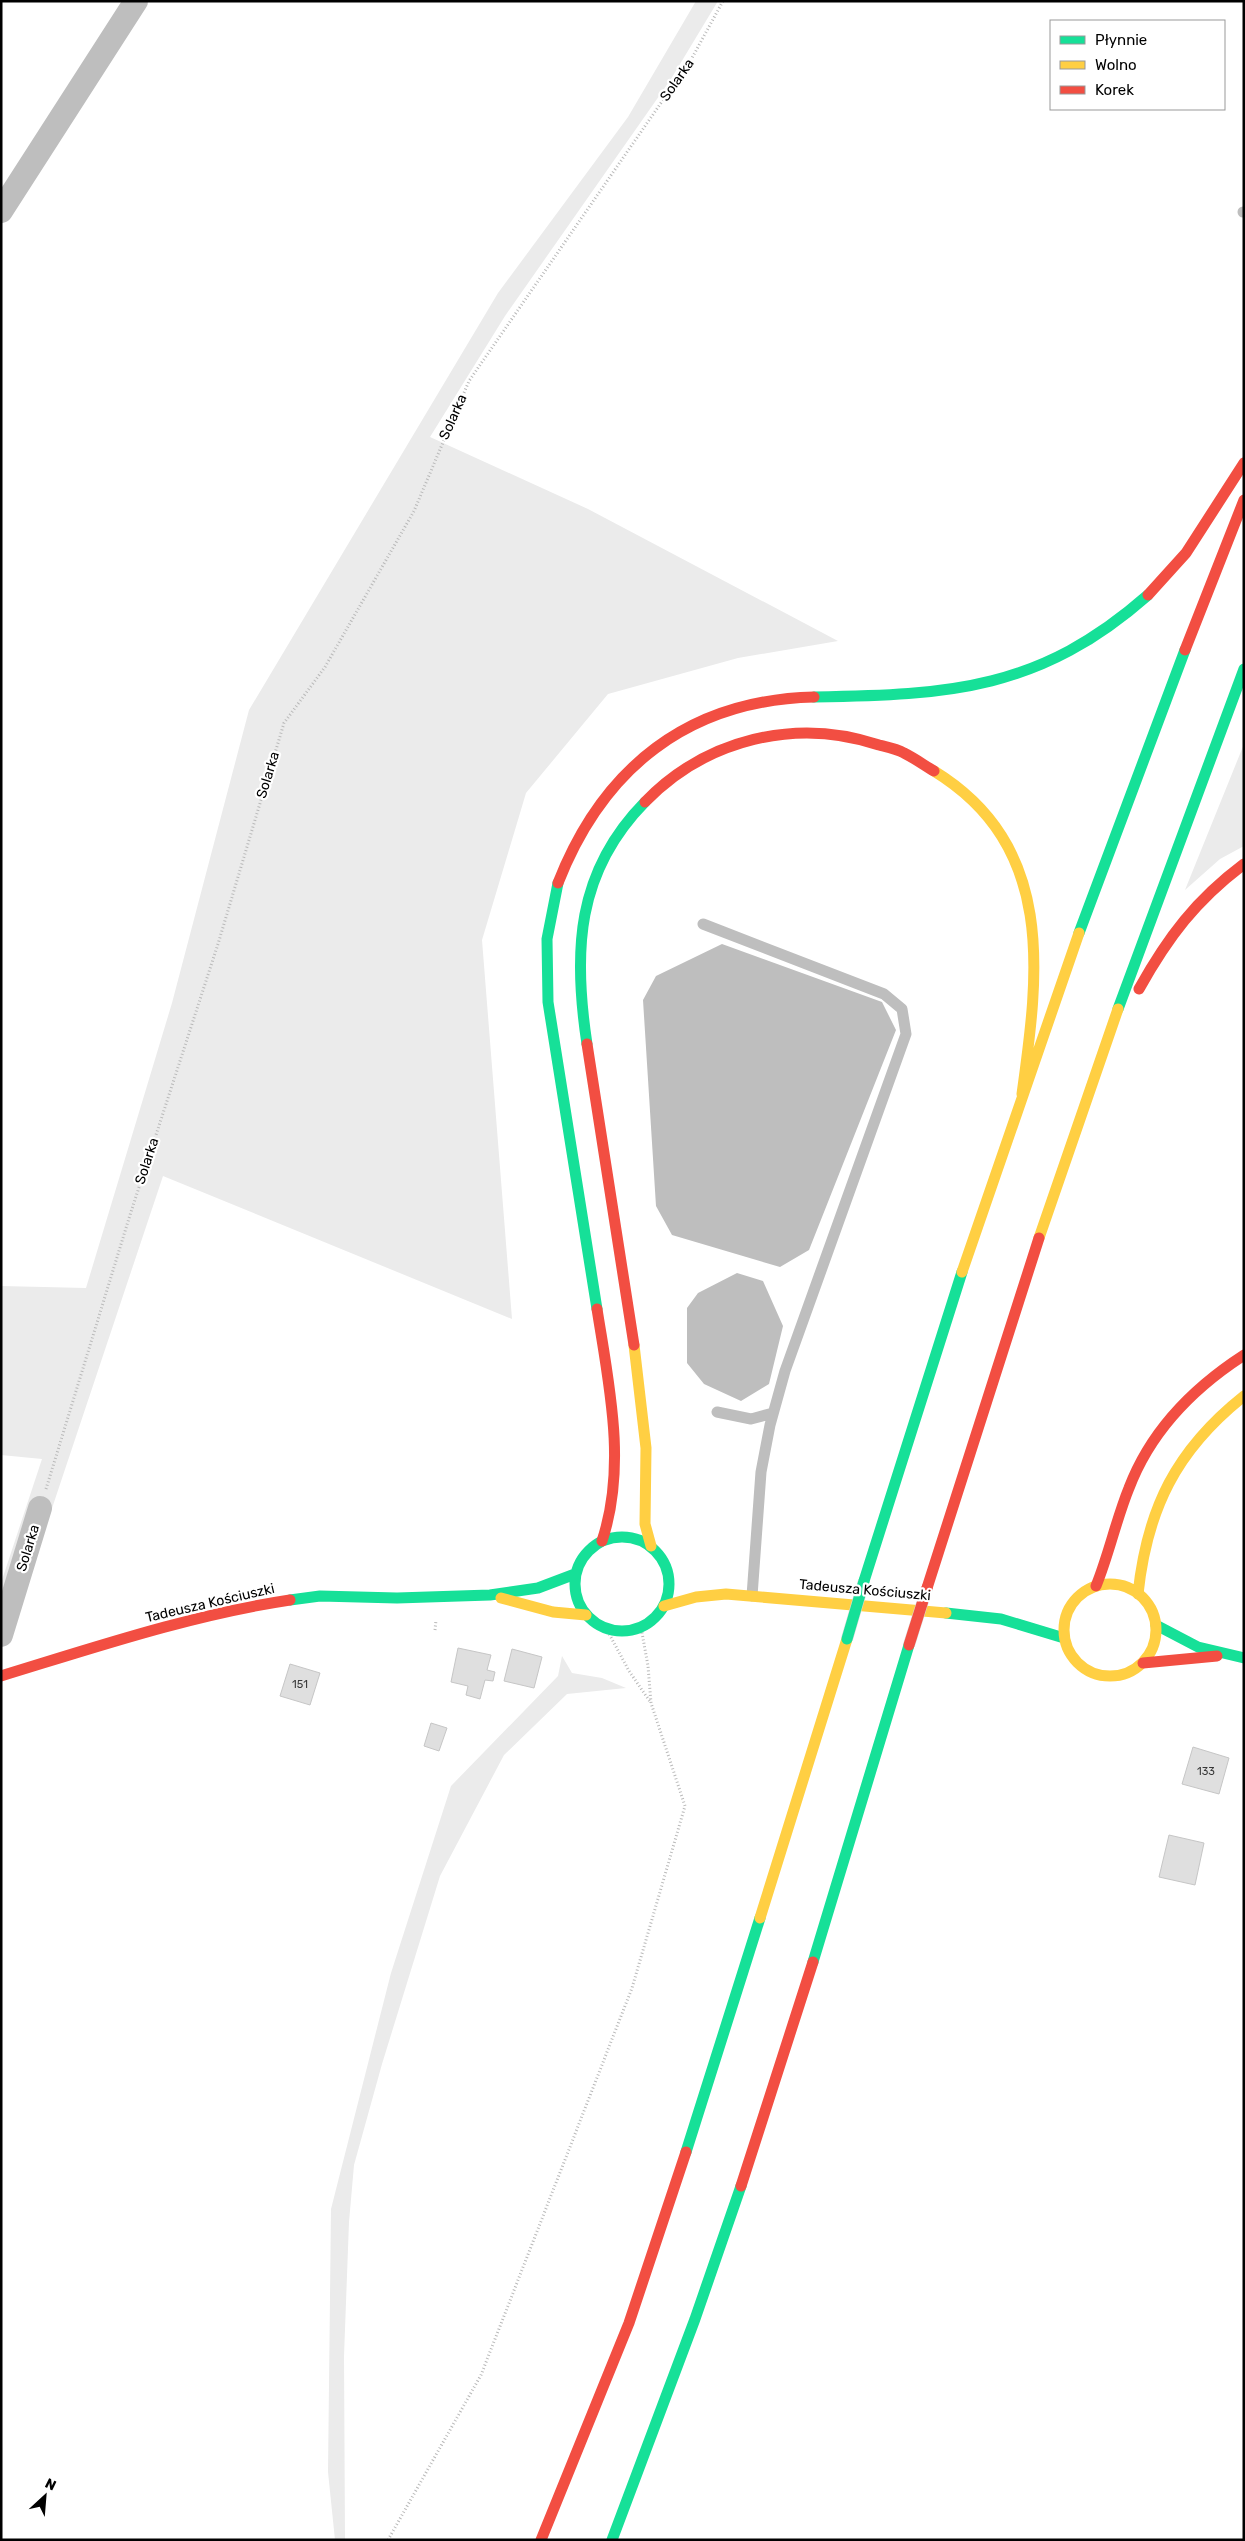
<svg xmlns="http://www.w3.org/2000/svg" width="1245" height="2541" viewBox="0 0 1245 2541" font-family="Rubik,sans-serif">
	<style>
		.green { fill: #ebebeb }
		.water { fill: #bebebe }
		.building { fill: #dfdfdf; stroke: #c6c6c6 }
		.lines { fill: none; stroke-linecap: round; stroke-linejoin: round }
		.path { stroke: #b9b9b9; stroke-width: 3; stroke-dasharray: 1 2.5; stroke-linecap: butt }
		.lane { stroke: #bebebe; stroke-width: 11 }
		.street { stroke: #bebebe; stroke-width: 24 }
		.fast { stroke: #16e098; stroke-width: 11 }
		.slow { stroke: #ffcf43; stroke-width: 11 }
		.jam { stroke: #f24e42; stroke-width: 11 }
		.fast-bridge-casing { stroke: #dbdbdb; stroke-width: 12; stroke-linecap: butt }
		.jam-bridge-casing { stroke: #dbdbdb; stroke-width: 12; stroke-linecap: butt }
		.fast-bridge { stroke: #16e098; stroke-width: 11 }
		.jam-bridge { stroke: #f24e42; stroke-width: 11 }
		.labels { text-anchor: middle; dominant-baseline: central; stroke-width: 4.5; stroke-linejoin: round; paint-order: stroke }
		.number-label { font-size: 11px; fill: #383838 }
		.street-label { font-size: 14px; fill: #000; stroke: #fff }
	</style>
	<rect width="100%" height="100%" fill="#fff"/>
	<path class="green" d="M 696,1 L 718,1 L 671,79 L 505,316 L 430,437 L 588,509 L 838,641 L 738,658 L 608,694 L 526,793 L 482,940 L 512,1319 L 163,1176 L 8,1640 L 1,1643 L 1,1583 L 42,1459 L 1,1455 L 1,1286 L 86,1288 L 172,1003 L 249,710 L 498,293 L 628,117 Z
		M 1244,744 L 1244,846 L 1220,859 L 1185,890 Z
		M 562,1656 L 572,1673 L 602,1678 L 626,1688 L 567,1694 L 504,1755 L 440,1876 L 382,2064 L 354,2165 L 349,2222 L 344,2356 L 345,2540 L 335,2540 L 328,2472 L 331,2209 L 391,1973 L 451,1786 L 558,1676 Z"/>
	<path class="water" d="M 722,944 L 882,1002 L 896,1030 L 809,1250 L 780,1267 L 672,1235 L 656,1206 L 643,1000 L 656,976 Z
		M 737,1273 L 763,1281 L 783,1326 L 769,1384 L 741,1401 L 704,1384 L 687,1363 L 687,1308 L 698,1293 Z"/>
	<path class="building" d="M 458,1648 L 491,1655 L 487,1670 L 495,1672 L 493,1681 L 485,1680 L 480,1699 L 466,1695 L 468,1686 L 451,1682 Z
		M 512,1649 L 542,1657 L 534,1688 L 504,1681 Z
		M 290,1664 L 320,1673 L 310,1705 L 280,1696 Z
		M 431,1723 L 447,1728 L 439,1751 L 424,1746 Z
		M 1193,1747 L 1229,1758 L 1219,1794 L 1182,1784 Z
		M 1169,1835 L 1204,1843 L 1195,1885 L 1159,1877 Z"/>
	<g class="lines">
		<path class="path" d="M 46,1489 L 130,1215 L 218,944 L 284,723 L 325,667 L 414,511 L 469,381 L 692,58 L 723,1
			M 606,1628 L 629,1671 L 651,1703
			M 435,1630 L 436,1620
			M 388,2540 L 481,2375 L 632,1988 L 685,1806 L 651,1703 L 648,1666 L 641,1627"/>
		<path class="lane" d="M 1243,212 L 1244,212
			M 703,924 L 884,994 L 902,1009 L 906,1034 L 785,1371 L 770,1425 L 761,1472 L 752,1596
			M 717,1412 L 751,1419 L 773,1413"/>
		<path class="street" d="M 1,211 L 136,1
			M 1,1635 L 40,1508"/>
		<path class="fast" d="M 814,697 C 950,695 1040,690 1148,595
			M 558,883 L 547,939 L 548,1002 L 597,1309
			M 1079,933 L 1185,650
			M 1118,1009 L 1244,669
			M 587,1044 C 573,952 576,872 645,802
			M575 1584a47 47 0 1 1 94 0a47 47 0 1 1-94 0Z
			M 864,1581 L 962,1272
			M 290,1600 L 320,1596 L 397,1598 L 490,1595 L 538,1588 L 575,1574
			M 946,1613 L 1001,1619 L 1064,1638
			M 1156,1625 L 1198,1647 L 1244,1658
			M 813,1962 L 909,1645
			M 686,2152 L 760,1918
			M 612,2540 L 695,2319 L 741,2186"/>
		<path class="slow" d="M 934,771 C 1056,846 1039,972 1022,1094
			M 1039,1238 L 1118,1009
			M 962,1272 L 1079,933
			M 634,1345 L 646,1448 L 645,1524 L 651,1546
			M1064 1630a46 46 0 1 1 92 0a46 46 0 1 1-92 0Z
			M 1138,1594 C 1147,1509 1176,1450 1244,1396
			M 501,1598 L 553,1612 L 586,1615
			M 664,1606 L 696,1597 L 726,1594 L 946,1613
			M 760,1918 L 847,1639"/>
		<path class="jam" d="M 1148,595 L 1186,553 L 1244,463
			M 1185,650 L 1244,500
			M 645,802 C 706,739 796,717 879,745 C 887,747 897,749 904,753 C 914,758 924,765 934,771
			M 558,883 C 603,768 688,700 814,697
			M 1139,989 C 1168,937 1196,900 1244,864
			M 587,1044 L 634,1345
			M 597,1309 C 609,1385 627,1466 602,1541
			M 1096,1586 C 1109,1554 1116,1520 1129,1488 C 1151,1430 1193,1388 1244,1355
			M 927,1588 L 1039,1238
			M 1143,1663 L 1217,1656
			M 1,1676 C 96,1647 191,1615 290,1600
			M 741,2186 L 813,1962
			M 541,2540 L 629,2323 L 686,2152"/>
		<defs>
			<path id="fast-bridge" d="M 847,1639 L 864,1581"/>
			<path id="jam-bridge" d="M 909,1645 L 927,1588"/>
		</defs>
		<use href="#fast-bridge" class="fast-bridge-casing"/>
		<use href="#jam-bridge" class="jam-bridge-casing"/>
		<use href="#fast-bridge" class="fast-bridge"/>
		<use href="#jam-bridge" class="jam-bridge"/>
	</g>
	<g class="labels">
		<g class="number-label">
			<text x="300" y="1684">151</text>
			<text x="1206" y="1771">133</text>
		</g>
		<g class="street-label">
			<text transform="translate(677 80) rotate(-55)">Solarka</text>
			<text transform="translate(453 417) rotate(-66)">Solarka</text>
			<text transform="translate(268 775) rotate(-73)">Solarka</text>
			<text transform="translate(147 1161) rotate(-72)">Solarka</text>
			<text transform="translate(28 1548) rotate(-73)">Solarka</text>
			<text transform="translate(865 1590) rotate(5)">Tadeusza Kościuszki</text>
			<text transform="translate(210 1603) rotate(-13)">Tadeusza Kościuszki</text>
		</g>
	</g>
	<rect width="1245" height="2541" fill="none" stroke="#000000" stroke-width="5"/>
	<rect x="1050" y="20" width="175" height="90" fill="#ffffff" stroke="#999999"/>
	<rect x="1060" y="36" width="25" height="8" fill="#16e098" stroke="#999999"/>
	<text x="1095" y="45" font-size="15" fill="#000000">Płynnie</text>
	<rect x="1060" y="61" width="25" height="8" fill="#ffcf43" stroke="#999999"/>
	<text x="1095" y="70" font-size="15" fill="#000000">Wolno</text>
	<rect x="1060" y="86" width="25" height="8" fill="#f24e42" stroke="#999999"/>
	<text x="1095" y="95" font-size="15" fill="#000000">Korek</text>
	<g transform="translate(45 2496) rotate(26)" stroke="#ffffff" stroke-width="4" paint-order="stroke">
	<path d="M0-4L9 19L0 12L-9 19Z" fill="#000000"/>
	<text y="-8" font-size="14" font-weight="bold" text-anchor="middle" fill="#000000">N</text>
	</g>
</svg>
